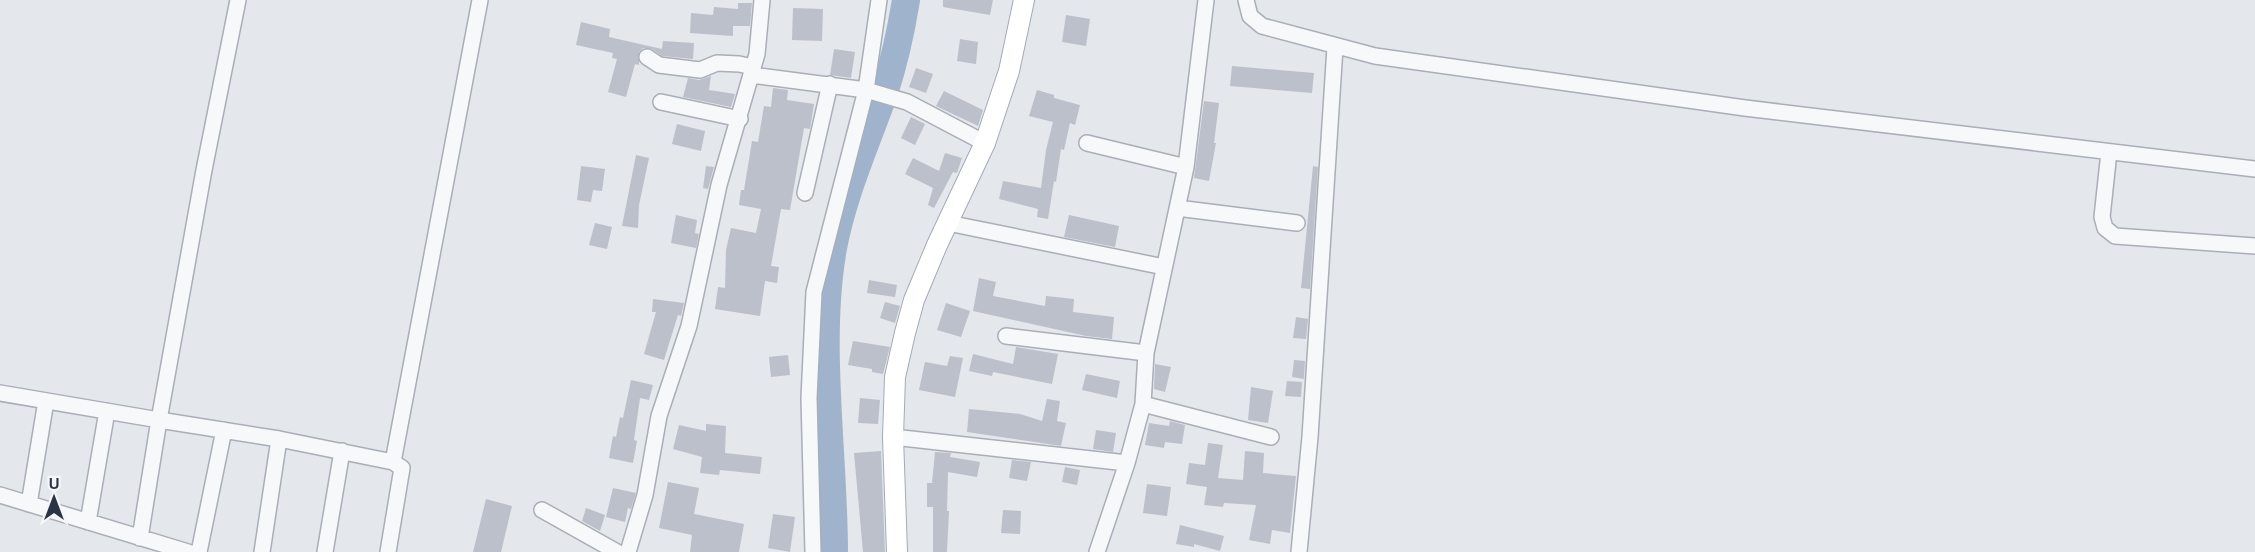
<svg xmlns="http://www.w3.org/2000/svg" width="2255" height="552" viewBox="0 0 2255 552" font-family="'Space Grotesk',sans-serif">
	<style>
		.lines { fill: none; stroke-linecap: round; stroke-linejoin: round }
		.river { stroke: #9fb4cc; stroke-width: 28 }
		.building { fill: #bbc0ca }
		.minor-casing { stroke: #a9aeb7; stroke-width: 18 }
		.major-casing { stroke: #a3abb8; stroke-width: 22 }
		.minor { stroke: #f7f8fa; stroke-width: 15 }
		.major { stroke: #fff; stroke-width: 20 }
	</style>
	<rect width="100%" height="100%" fill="#e4e7ec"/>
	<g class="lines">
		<path class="river" d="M 834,552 C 834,455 816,343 833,248 C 843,194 866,144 884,93 C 894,63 901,31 906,0"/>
	</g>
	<path class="building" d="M 943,0 L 993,0 L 990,15 L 943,7 Z
		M 738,3 L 752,3 L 750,26 L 733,26 L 733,36 L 690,33 L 691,13 L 713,15 L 714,7 L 738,9 Z
		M 793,8 L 823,9 L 822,41 L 792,40 Z
		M 1066,15 L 1090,19 L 1086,46 L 1062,42 Z
		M 581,22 L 610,29 L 609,37 L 662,49 L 663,41 L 694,43 L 693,59 L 662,56 L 652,49 L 643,48 L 639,52 L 639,65 L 635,64 L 626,97 L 608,92 L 617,59 L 612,58 L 613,53 L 576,45 Z
		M 960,39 L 978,42 L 976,64 L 957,61 Z
		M 834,49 L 855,52 L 851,78 L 830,75 Z
		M 1232,66 L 1314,73 L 1312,93 L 1230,86 Z
		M 916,68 L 933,74 L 926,93 L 909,87 Z
		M 711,76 L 709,90 L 735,94 L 731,107 L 683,97 L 688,78 L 699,80 Z
		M 773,88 L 788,90 L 787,100 L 814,104 L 810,129 L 804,128 L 790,210 L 781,209 L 771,266 L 779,267 L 777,283 L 765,281 L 760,316 L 715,309 L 718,287 L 725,288 L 726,250 L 731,228 L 756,233 L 761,209 L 739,205 L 741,190 L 744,190 L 752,141 L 758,142 L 764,106 L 771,107 Z
		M 1037,90 L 1054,95 L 1054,98 L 1080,105 L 1075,125 L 1070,123 L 1064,150 L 1061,149 L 1056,182 L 1054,181 L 1048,219 L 1037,217 L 1038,209 L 999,199 L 1003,181 L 1041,188 L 1046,150 L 1053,122 L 1029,116 Z
		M 944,91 L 983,110 L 978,126 L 936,106 Z
		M 1204,101 L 1219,103 L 1214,143 L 1216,143 L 1209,181 L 1194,178 Z
		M 911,117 L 925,124 L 915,145 L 901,138 Z
		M 677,124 L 705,131 L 701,151 L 672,144 Z
		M 945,153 L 962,158 L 957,173 L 953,172 L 934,208 L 928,205 L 933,188 L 905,174 L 913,158 L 939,171 Z
		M 636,155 L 649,158 L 639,205 L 638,228 L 622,226 Z
		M 581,166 L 605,169 L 602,191 L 593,190 L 591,202 L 577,200 Z
		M 706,166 L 714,167 L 708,189 L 703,188 Z
		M 1313,166 L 1318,167 L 1310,289 L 1301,288 Z
		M 676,215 L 697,220 L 695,233 L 699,234 L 696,248 L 671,243 Z
		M 1069,215 L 1119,226 L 1115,247 L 1064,237 Z
		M 595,223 L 612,227 L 607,249 L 589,245 Z
		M 979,278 L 996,282 L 993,296 L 1045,306 L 1046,296 L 1074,299 L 1073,312 L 1114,317 L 1112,339 L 1086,336 L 973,311 Z
		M 869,280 L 897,285 L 895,297 L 867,293 Z
		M 653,299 L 684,303 L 681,316 L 678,315 L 664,360 L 644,354 L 656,312 L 652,312 Z
		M 885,302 L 900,306 L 895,323 L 880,318 Z
		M 946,303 L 970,311 L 961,337 L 937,330 Z
		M 1296,317 L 1308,319 L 1306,339 L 1293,338 Z
		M 853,341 L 890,347 L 883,374 L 872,372 L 872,369 L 848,365 Z
		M 1016,347 L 1058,354 L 1052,384 L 993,372 L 992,376 L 969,371 L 973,354 L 1013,364 Z
		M 788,355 L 790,375 L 771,377 L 769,357 Z
		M 950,356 L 963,358 L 955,397 L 919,390 L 925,362 L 947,366 Z
		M 1294,360 L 1305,361 L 1304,379 L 1292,377 Z
		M 1155,364 L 1171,367 L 1165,392 L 1154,389 Z
		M 1086,374 L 1120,381 L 1117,398 L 1082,390 Z
		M 631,380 L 653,385 L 649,400 L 640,398 L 634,440 L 637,441 L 633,463 L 609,458 L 613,436 L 616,437 L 620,417 L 623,418 Z
		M 1287,381 L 1302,382 L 1301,397 L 1285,396 Z
		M 1251,387 L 1273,391 L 1268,423 L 1248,420 Z
		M 860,398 L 880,400 L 878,424 L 858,423 Z
		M 1047,399 L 1060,401 L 1057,421 L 1066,423 L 1061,446 L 967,432 L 969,409 L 1020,414 L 1042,421 Z
		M 1170,421 L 1185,425 L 1182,444 L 1165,442 L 1164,448 L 1145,445 L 1149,423 L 1169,426 Z
		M 706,424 L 726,426 L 725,453 L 762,457 L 760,474 L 720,470 L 719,475 L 700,473 L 702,457 L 673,449 L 679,425 L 706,431 Z
		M 1096,430 L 1116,433 L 1113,452 L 1093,449 Z
		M 1208,443 L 1223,445 L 1218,478 L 1243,480 L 1245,451 L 1264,453 L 1263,473 L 1296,476 L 1290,533 L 1272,530 L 1270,544 L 1249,540 L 1256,505 L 1224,503 L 1223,507 L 1204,505 L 1207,487 L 1186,484 L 1189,463 L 1205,465 Z
		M 881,451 L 885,552 L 863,552 L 854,453 Z
		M 935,452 L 951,453 L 950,457 L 980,462 L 977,477 L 948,472 L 947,511 L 949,511 L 947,552 L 933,552 L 933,507 L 927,507 L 927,483 L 932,483 Z
		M 1012,460 L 1031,462 L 1027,481 L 1009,478 Z
		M 1065,467 L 1080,470 L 1077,485 L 1062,482 Z
		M 668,482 L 699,488 L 694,514 L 744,524 L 739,552 L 690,552 L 692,535 L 659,528 Z
		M 1147,484 L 1171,487 L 1167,516 L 1143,513 Z
		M 613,488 L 636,493 L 631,509 L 628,508 L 625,522 L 606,517 Z
		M 486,499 L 512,506 L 501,552 L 473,552 Z
		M 586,508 L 605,515 L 600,531 L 582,521 Z
		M 1003,510 L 1021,511 L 1020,534 L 1001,533 Z
		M 773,514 L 795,517 L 790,552 L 768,548 Z
		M 1180,525 L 1224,536 L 1220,551 L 1194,544 L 1194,547 L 1176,544 Z"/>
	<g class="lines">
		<defs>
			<path id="minor" d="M 1246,0 L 1250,16 L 1262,26 L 1375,56 L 1745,108 L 2255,169
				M 647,57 L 659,65 L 700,70 L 717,63 L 739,64 L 753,67
				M 751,75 L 866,90 L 907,102 L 985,143
				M 661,102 L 740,119
				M 1087,143 L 1186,167
				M 2109,152 L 2102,217 L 2105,228 L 2115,236 L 2255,246
				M 805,193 L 830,84
				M 1177,208 L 1297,223
				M 948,223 L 1164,267
				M 1006,336 L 1146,353
				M 0,393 L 159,420 L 204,170 L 238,0
				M 1143,404 L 1271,437
				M 893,437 L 1127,463
				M 393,462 L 480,0
				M 0,495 L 188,552
				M 29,504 L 46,401
				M 542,510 L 617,552
				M 88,522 L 107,411
				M 140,538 L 159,420 L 279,439
				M 199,552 L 224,430
				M 262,552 L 279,439 L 393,462 L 402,468 L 388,552
				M 325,552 L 342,451
				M 628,552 L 645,495 L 659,416 L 689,326 L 719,185 L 757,54 L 762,0
				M 813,552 L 809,398 L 814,292 L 866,90 L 879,0
				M 1097,552 L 1127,463 L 1143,404 L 1146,353 L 1186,167 L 1206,0
				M 1299,552 L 1310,437 L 1335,47"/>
			<path id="major" d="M 897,552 L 893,437 L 895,377 L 905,333 L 914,300 L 937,245 L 985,143 L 1009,71 L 1024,0"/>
		</defs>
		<use href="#minor" class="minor-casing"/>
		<use href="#major" class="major-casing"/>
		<use href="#minor" class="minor"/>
		<use href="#major" class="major"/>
	</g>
	<g transform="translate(54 498)" stroke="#f4f6f9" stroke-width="4.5" paint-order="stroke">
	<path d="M0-4.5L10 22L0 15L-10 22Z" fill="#2b3445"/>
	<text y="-9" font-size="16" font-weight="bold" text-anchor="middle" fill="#2b3445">U</text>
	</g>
</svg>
